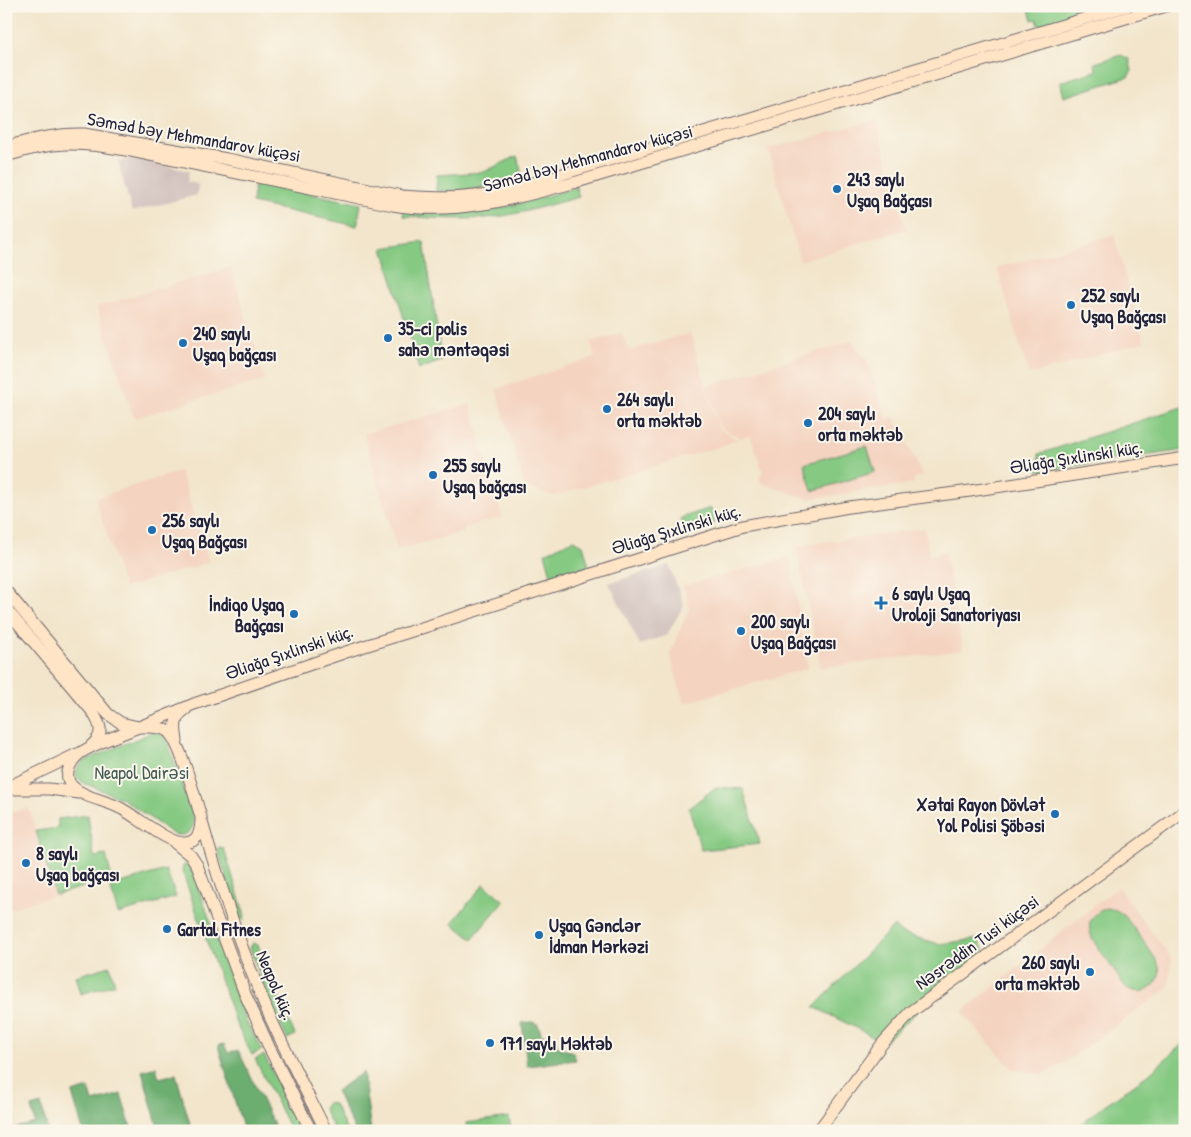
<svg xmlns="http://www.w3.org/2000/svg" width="1191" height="1137" viewBox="0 0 1191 1137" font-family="'Patrick Hand',sans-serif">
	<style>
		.built { fill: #f4d3c0 }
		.industrial { fill: #d0c0bc }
		.green { fill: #85c982; stroke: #54765e }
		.forest { fill: #6cad70; stroke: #476856 }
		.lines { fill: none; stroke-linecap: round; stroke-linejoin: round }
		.secondary-casing { stroke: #6b666d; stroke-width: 13 }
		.secondary { stroke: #ffe4c6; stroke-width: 11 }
		.poi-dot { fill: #1f6fb2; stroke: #fbf7ec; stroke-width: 2 }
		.labels { text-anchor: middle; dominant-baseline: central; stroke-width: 4; stroke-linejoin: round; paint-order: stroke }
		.street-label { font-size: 18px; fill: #22223b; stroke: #fbf7ec }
		.poi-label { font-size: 18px; font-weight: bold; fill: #22223b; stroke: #fbf7ec; text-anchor: start }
		.park-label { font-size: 18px; fill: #455c54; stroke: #fbf7ec }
	</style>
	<rect width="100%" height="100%" fill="#fbf7ec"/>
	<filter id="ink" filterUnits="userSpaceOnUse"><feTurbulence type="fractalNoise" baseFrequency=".02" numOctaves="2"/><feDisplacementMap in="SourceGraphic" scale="10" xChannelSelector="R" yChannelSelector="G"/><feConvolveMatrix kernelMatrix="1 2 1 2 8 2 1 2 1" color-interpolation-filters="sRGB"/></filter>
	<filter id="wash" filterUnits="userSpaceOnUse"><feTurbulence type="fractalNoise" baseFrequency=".0096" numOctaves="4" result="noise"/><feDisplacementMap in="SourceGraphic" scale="20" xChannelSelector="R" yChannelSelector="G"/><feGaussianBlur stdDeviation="1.12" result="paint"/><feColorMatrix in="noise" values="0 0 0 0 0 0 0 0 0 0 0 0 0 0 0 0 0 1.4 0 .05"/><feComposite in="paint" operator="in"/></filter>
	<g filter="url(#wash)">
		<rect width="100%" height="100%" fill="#f2e5cb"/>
		<path class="built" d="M 876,120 L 906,229 L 800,261 L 768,149 Z
			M 1114,235 L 1144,342 L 1029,375 L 997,268 Z
			M 231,267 L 265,380 L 134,418 L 97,307 Z
			M 622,333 L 629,351 L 690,333 L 719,428 L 737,440 L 715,448 L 554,496 L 525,487 L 496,389 L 595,357 L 591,342 Z
			M 851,341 L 867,361 L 887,419 L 894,417 L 923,476 L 914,478 L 914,483 L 808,499 L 761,483 L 759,475 L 763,473 L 751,436 L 741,438 L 720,427 L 707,386 Z
			M 470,404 L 502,517 L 464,528 L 464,532 L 397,550 L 364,434 Z
			M 180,471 L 209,562 L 124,588 L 95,498 Z
			M 925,528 L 929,555 L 945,552 L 963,650 L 821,668 L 796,546 Z
			M 790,557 L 808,668 L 684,703 L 670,654 L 689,609 L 684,586 Z
			M 29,808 L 55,895 L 6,910 L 6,814 Z
			M 1118,887 L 1172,959 L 1168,988 L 1061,1065 L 1042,1074 L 1013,1070 L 962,1012 Z"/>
		<path class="industrial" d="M 135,158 L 189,171 L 187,182 L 198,184 L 197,195 L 132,212 L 118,162 Z
			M 669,565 L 684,605 L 667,635 L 640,645 L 609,583 Z"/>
		<path class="green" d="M 1028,6 L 1082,6 L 1084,13 L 1039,26 L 1037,19 L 1032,20 Z
			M 1121,55 L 1129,59 L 1132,71 L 1128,77 L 1064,97 L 1060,82 L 1096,71 L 1095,63 Z
			M 517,156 L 523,179 L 470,190 L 436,191 L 437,175 L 484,172 Z
			M 255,182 L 361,204 L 357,226 L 252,203 Z
			M 576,187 L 579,197 C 548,205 516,216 484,218 C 457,220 431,218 403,216 L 404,211 C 427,213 450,215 474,212 C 508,209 542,197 576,187 Z
			M 424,242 L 442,361 L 419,369 L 383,248 Z
			M 1185,406 L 1185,450 L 1038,471 L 1039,454 Z
			M 867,446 L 875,472 L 812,491 L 804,464 Z
			M 711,508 L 715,523 L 685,533 L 681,518 Z
			M 573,540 L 583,545 L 589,566 L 552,578 L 545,553 Z
			M 153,732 L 161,733 L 167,740 L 194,819 C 194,831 185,838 173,834 L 123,799 L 83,783 L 76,776 L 77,768 L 84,761 Z
			M 716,787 L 743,789 L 760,844 L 701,850 L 689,808 Z
			M 88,815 L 94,857 L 106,855 L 112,879 L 55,895 L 36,831 L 58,828 L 58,819 Z
			M 219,848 L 224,849 L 245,916 L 244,920 L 239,918 L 218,851 Z
			M 186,864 L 191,867 L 246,1021 L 262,1050 L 252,1055 L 236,1024 L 182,871 L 183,866 Z
			M 166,870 L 176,897 L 118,914 L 110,886 Z
			M 484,884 L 504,901 L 472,939 L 452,923 Z
			M 1107,908 L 1116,910 L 1124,915 C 1131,925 1157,958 1159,966 C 1161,976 1157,984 1149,989 C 1143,993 1133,992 1127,988 C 1121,983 1116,972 1111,966 C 1098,947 1072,921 1107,908 Z
			M 894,926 L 901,933 L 939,944 L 978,939 L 987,957 L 949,983 L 882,1044 L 866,1033 L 814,1007 Z
			M 253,943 L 258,945 L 280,1001 L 295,1035 L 287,1039 L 271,1005 L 250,948 Z
			M 110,966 L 115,984 L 81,994 L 76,976 Z
			M 1185,1042 L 1185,1131 L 1074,1131 L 1096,1111 L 1146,1076 Z
			M 264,1055 L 302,1131 L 291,1131 L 255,1059 Z
			M 327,1103 L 334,1104 L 347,1131 L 335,1131 L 324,1109 Z
			M 509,1117 L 511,1131 L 467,1131 L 466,1123 Z"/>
		<path class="forest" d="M 532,1022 L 538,1024 L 542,1036 L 548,1035 L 555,1039 L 558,1047 L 573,1052 L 576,1060 L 527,1066 L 522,1023 Z
			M 224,1044 L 228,1053 L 238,1050 L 277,1131 L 244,1131 L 219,1049 L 219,1045 Z
			M 156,1067 L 159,1078 L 176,1074 L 192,1131 L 159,1131 L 142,1071 Z
			M 363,1072 L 371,1131 L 355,1131 L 336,1091 Z
			M 89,1088 L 93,1102 L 121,1094 L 132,1131 L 83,1131 L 72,1093 Z
			M 41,1104 L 48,1131 L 13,1131 L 13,1129 L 35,1123 L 31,1107 Z"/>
	</g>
	<g filter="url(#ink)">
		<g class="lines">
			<defs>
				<path id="secondary" d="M 6,147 C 32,139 57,133 84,134 L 227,159 L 402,196 C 422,197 443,199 464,197 C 502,194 540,181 576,170 L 1127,6
					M 6,156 C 53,141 78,141 126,150 L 393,205 C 457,216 518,198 580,181 L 1166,6
					M 6,591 L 108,714 L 121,723 L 139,727 L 194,704 L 352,650 L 743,526 L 849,507 L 970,491 L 1185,458
					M 6,609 L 92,711 C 101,725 105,734 91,746
					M 139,727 C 147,727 158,726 166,730 C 180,738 195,799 201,817 C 201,828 200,842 185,843 C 169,844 137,817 122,809 C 107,800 86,799 73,787 C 62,777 70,762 79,754 C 90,745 124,733 139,727 Z
					M 177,741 C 175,728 173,717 186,709
					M 6,788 L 77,754
					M 8,789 L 49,789 L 79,793
					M 202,822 C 220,886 241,949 267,1010 C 285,1051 306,1091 326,1131
					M 175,843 L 191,856 L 197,865 L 245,994 L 270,1049 L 311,1131
					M 818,1131 L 882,1044 L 911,1012 L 1185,811"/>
			</defs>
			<use href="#secondary" class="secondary-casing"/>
			<use href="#secondary" class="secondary"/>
		</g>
	</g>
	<g class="poi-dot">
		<circle cx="837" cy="189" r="5"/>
		<circle cx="1071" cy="305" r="5"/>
		<circle cx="388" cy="338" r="5"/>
		<circle cx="183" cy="343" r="5"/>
		<circle cx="607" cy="409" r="5"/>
		<circle cx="808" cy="423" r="5"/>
		<circle cx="433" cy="475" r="5"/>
		<circle cx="152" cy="530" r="5"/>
		<path d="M878.5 595.5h5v5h5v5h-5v5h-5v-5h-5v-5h5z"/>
		<circle cx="294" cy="614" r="5"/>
		<circle cx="741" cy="631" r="5"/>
		<circle cx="1055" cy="814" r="5"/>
		<circle cx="26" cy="863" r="5"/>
		<circle cx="167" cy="929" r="5"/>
		<circle cx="539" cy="935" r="5"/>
		<circle cx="1090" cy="972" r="5"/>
		<circle cx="490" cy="1043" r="5"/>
	</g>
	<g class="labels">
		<g class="street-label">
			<text transform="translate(194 137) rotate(10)">Səməd bəy Mehmandarov küçəsi</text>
			<text transform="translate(588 158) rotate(-15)">Səməd bəy Mehmandarov küçəsi</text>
			<text transform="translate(1076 457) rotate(-9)">Əliağa Şıxlinski küç.</text>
			<text transform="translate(676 529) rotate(-17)">Əliağa Şıxlinski küç.</text>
			<text transform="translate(289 652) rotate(-19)">Əliağa Şıxlinski küç.</text>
			<text transform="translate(977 942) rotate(-36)">Nəsrəddin Tusi küçəsi</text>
			<text transform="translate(276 985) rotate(67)">Neapol küç.</text>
		</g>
		<g class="poi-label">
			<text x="847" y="179">243 saylı<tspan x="847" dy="21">Uşaq Bağçası</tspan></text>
			<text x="1081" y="295">252 saylı<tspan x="1081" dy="21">Uşaq Bağçası</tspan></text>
			<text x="398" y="328">35-ci polis<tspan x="398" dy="21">sahə məntəqəsi</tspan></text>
			<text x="193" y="333">240 saylı<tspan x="193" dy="21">Uşaq bağçası</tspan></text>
			<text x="617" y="399">264 saylı<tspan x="617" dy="21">orta məktəb</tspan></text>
			<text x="818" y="413">204 saylı<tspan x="818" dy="21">orta məktəb</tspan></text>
			<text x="443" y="465">255 saylı<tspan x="443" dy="21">Uşaq bağçası</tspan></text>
			<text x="162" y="520">256 saylı<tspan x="162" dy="21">Uşaq Bağçası</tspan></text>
			<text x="892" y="593">6 saylı Uşaq<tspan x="892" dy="21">Uroloji Sanatoriyası</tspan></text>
			<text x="284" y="604" text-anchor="end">İndiqo Uşaq<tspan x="284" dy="21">Bağçası</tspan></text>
			<text x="751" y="621">200 saylı<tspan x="751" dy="21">Uşaq Bağçası</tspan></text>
			<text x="1045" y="804" text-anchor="end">Xətai Rayon Dövlət<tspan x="1045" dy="21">Yol Polisi Şöbəsi</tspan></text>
			<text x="36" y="853">8 saylı<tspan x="36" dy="21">Uşaq bağçası</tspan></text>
			<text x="549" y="925">Uşaq Gənclər<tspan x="549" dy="21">İdman Mərkəzi</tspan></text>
			<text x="177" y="929">Gartal Fitnes</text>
			<text x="1080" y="962" text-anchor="end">260 saylı<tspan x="1080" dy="21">orta məktəb</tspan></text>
			<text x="500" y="1043">171 saylı Məktəb</text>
		</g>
		<g class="park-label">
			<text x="142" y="772">Neapol Dairəsi</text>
		</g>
	</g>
	<rect width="1191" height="1137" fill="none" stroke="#fbf7ec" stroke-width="25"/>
</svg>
